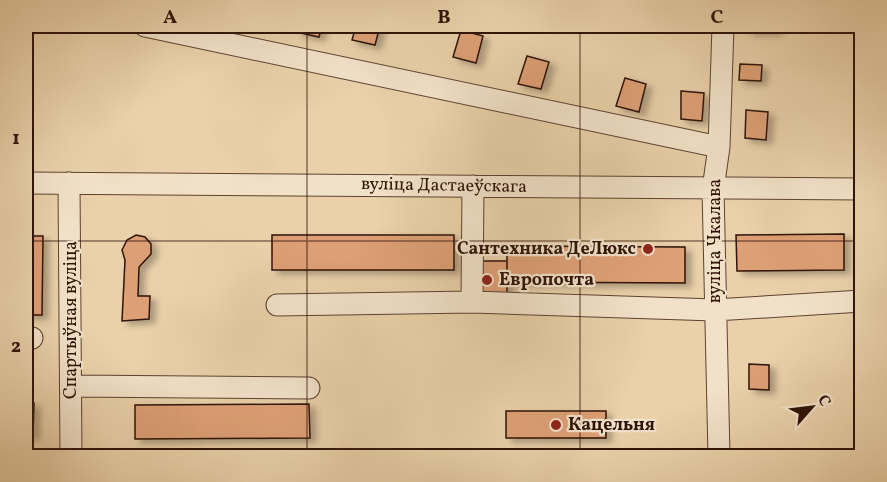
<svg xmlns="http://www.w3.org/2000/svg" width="887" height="482" viewBox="0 0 887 482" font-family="Vollkorn,serif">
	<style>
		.building { fill: #dd9f75; stroke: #2f1308; stroke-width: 1.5; filter: url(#shadow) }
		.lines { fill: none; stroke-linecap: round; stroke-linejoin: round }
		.minor-casing { stroke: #5e4230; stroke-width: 23 }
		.minor { stroke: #f1e1c8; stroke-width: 21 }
		.grid { fill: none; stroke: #2f1308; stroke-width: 1.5; stroke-opacity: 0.55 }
		.poi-dot { fill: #8f2418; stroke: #f1e1c8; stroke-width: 2 }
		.labels { text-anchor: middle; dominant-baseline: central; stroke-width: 4.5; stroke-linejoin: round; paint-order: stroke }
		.street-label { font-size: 18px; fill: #2f1308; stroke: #f1e1c8 }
		.poi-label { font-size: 18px; font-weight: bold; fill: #2f1308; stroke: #f1e1c8; text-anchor: start }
		.neatline { fill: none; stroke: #2f1308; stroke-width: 2 }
		.grid-label { font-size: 20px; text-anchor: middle; font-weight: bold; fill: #2f1308 }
	</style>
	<defs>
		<filter id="shadow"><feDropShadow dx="6" dy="4" stdDeviation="3" flood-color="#0004"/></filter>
	</defs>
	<rect width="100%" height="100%" fill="#ead1aa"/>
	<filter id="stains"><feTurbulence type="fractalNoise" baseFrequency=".00333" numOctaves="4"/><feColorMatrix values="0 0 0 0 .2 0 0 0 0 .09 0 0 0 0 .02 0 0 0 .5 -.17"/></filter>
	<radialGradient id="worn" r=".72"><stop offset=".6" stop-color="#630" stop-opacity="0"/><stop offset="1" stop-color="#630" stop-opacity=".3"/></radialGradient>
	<path class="building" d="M 298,26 L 322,26 L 319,37 L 296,32 Z
		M 356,26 L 380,26 L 375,45 L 352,40 Z
		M 747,26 L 776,26 L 776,31 L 747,31 Z
		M 461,30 L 483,36 L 476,63 L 453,57 Z
		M 527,56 L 549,62 L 541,89 L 518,84 Z
		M 740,64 L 762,65 L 761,81 L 739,80 Z
		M 625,78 L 646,84 L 639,112 L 616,106 Z
		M 681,91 L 704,93 L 702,121 L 681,119 Z
		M 746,110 L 768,112 L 766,140 L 745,138 Z
		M 844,234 L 844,270 L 737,271 L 736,235 Z
		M 136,235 L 145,237 L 151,244 L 151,254 L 139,267 L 138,296 L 150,296 L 149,319 L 122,321 L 125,260 L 122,250 L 127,240 Z
		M 272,235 L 454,235 L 454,270 L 272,270 Z
		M 26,236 L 43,236 L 42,315 L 26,315 Z
		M 507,246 L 685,247 L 685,283 L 507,282 Z
		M 480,261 L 507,261 L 507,293 L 480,293 Z
		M 749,364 L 769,365 L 769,390 L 749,389 Z
		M 26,403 L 34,403 L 33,436 L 26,436 Z
		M 309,404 L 310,438 L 135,439 L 135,405 Z
		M 506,411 L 606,411 L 606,438 L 506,438 Z"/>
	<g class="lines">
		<defs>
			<path id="minor" d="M 145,26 L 719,147
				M 26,183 L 862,189
				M 69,183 L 71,456
				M 472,302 L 715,310 L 862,301
				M 277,305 L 472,302 L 473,186
				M 26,338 L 32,338
				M 72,386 L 309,388
				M 719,456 L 713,189 L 719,147 L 723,26"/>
		</defs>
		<use href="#minor" class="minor-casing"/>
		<use href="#minor" class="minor"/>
	</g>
	<path class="grid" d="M 307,26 L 307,456M 580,26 L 580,456M 26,241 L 862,241"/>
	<g class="poi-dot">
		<circle cx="648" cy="249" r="6"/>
		<circle cx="487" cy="280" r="6"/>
		<circle cx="556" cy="425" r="6"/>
	</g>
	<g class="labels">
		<g class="street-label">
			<text transform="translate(444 186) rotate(1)">вуліца Дастаеўскага</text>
			<text transform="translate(715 241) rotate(-90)">вуліца Чкалава</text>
			<text transform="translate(71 320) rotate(-90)">Спартыўная вуліца</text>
		</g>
		<g class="poi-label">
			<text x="636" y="249" text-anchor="end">Сантехника ДеЛюкс</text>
			<text x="499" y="280">Европочта</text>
			<text x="568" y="425">Кацельня</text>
		</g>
	</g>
	<rect width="887" height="482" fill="none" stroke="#ead1aa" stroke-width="66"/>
	<g transform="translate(812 407) rotate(62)" stroke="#f1e1c8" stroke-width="4.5" paint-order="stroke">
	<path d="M0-4.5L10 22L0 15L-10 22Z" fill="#2f1308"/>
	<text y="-9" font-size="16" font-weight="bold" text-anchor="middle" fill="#2f1308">С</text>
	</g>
	<rect x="33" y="33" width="821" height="416" class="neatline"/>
	<g class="grid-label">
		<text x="170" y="23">A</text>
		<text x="444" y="23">B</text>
		<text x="717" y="23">C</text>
		<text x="16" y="144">1</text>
		<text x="16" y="352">2</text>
	</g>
	<rect width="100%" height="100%" filter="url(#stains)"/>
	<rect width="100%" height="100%" fill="url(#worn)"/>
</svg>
